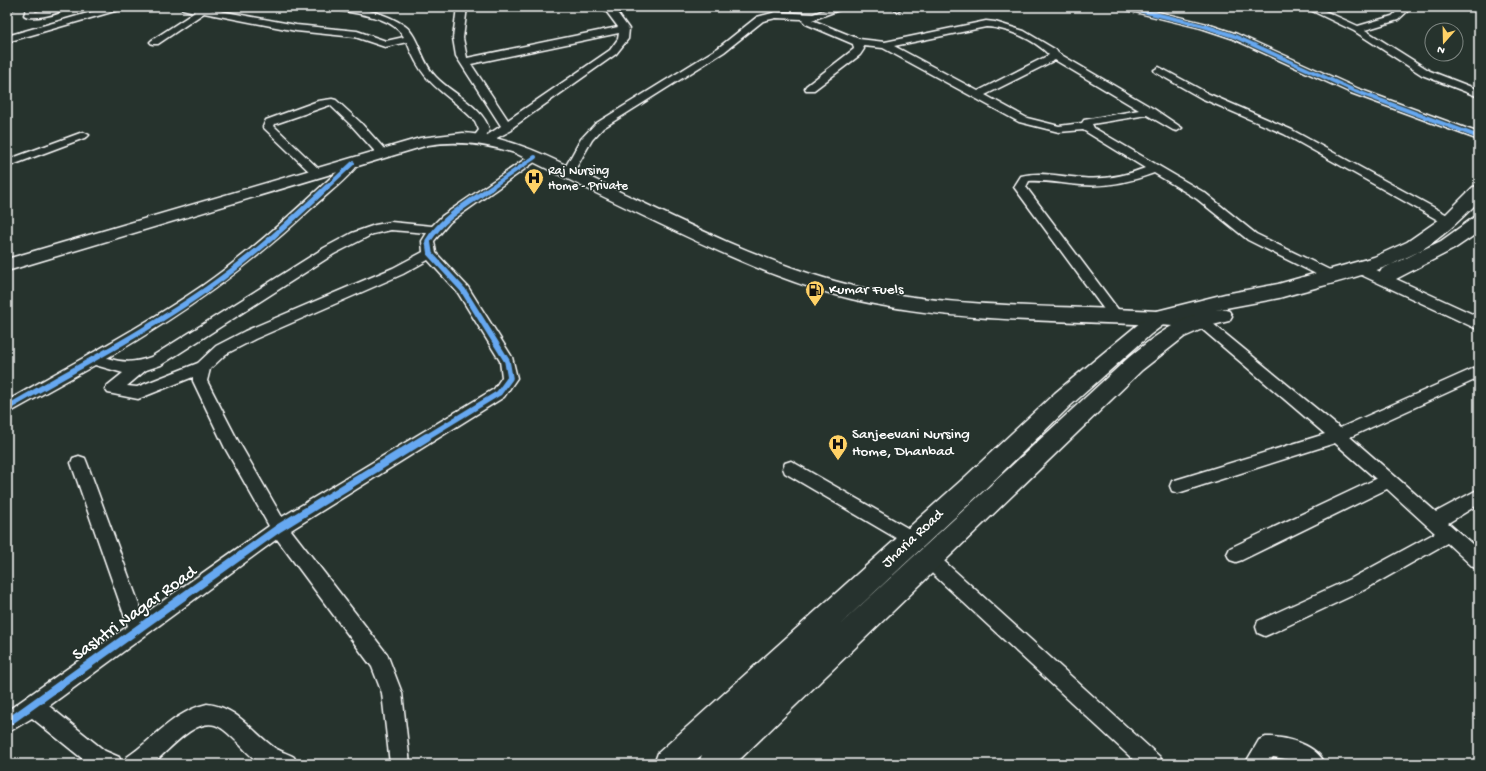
<svg xmlns="http://www.w3.org/2000/svg" width="1486" height="771" viewBox="0 0 1486 771" font-family="'Gochi Hand',sans-serif">
	<style>
		.lines { fill: none; stroke-linecap: round; stroke-linejoin: round }
		.minor-casing { stroke: #fff; stroke-width: 3 }
		.tertiary-casing { stroke: #fff; stroke-width: 3 }
		.secondary-casing { stroke: #fff; stroke-width: 3 }
		.trunk-casing { stroke: #fff; stroke-width: 3 }
		.minor { fill: #26332d; fill-rule: evenodd }
		.tertiary { fill: #26332d; fill-rule: evenodd }
		.secondary { fill: #26332d; fill-rule: evenodd }
		.trunk { fill: #26332d; fill-rule: evenodd }
		.cycleway-far2-casing { stroke: #26332d; stroke-width: 5.5 }
		.cycleway-far1-casing { stroke: #26332d; stroke-width: 8 }
		.cycleway-casing { stroke: #26332d; stroke-width: 10 }
		.cycleway-far2 { stroke: #66a8f1; stroke-width: 4 }
		.cycleway-far1 { stroke: #66a8f1; stroke-width: 5.5 }
		.cycleway { stroke: #66a8f1; stroke-width: 8 }
		.labels { text-anchor: middle; dominant-baseline: central; stroke-width: 3; stroke-linejoin: round; paint-order: stroke }
		.far-poi-label { font-size: 13px; fill: #fff; stroke: #26332d; text-anchor: start }
		.poi-label { font-size: 15px; fill: #fff; stroke: #26332d; text-anchor: start }
		.street-label { font-size: 15px; fill: #fff; stroke: #26332d }
		.near-street-label { font-size: 18px; fill: #fff; stroke: #26332d }
	</style>
	<rect width="100%" height="100%" fill="#26332d"/>
	<filter id="ink" filterUnits="userSpaceOnUse"><feTurbulence type="fractalNoise" baseFrequency=".025" numOctaves="2"/><feDisplacementMap in="SourceGraphic" scale="8" xChannelSelector="R" yChannelSelector="G"/><feConvolveMatrix kernelMatrix="1 2 1 2 8 2 1 2 1" color-interpolation-filters="sRGB"/></filter>
	<g filter="url(#ink)">
		<g class="lines">
			<defs>
				<path id="minor" d="M 7,7 L 17,7 L 7,11 Z
					M 27,7 L 37,7 L 35,12 L 55,7 L 66,8 C 59,14 31,21 24,15 Z
					M 109,7 L 124,7 L 122,9 L 7,42 L 7,36 Z
					M 180,7 L 199,7 L 296,25 L 357,31 L 386,41 L 404,37 C 391,15 355,14 333,9 L 331,7 C 356,7 384,11 405,26 C 419,36 421,62 436,77 C 451,93 485,108 489,130 L 486,136 L 501,126 L 456,56 L 453,38 L 457,7 L 467,7 L 463,38 L 467,58 L 618,27 L 603,7 L 613,7 L 629,29 L 628,39 L 616,54 L 513,127 L 512,130 L 489,142 L 484,139 L 479,141 L 475,140 L 473,138 L 479,130 L 475,121 C 445,90 424,88 407,42 L 385,47 L 355,37 L 296,31 L 204,13 L 158,44 L 152,44 L 150,42 L 152,40 L 195,12 L 182,9 ZM 619,33 L 618,39 L 610,50 L 508,120 L 471,64 Z
					M 833,7 L 847,7 L 812,20 L 859,39 L 885,42 L 986,21 L 995,22 L 1024,31 L 1056,50 L 1058,53 L 1154,109 L 1182,128 L 1177,131 L 1173,130 L 1147,115 L 1092,124 L 1094,128 L 1205,193 L 1256,234 L 1336,273 L 1338,276 L 1336,279 L 1326,279 L 1248,240 L 1197,199 L 1154,173 C 1130,182 1107,187 1081,185 C 1064,184 1047,180 1029,181 L 1026,187 L 1123,316 L 1121,319 L 1116,321 L 1111,319 L 1014,187 L 1021,176 C 1041,171 1062,177 1082,178 C 1104,180 1125,176 1145,168 L 1083,130 L 1059,132 L 1019,122 L 883,48 L 863,46 L 864,49 L 860,55 L 814,90 L 806,90 L 805,88 L 806,86 L 854,49 L 853,44 L 806,24 L 801,19 L 776,18 L 763,21 L 724,52 L 603,128 L 592,140 L 572,175 L 568,176 L 562,173 L 581,139 L 595,124 L 718,48 L 757,17 L 776,12 L 813,14 ZM 986,27 C 1007,28 1034,39 1049,55 L 978,91 L 894,46 ZM 1055,60 L 1139,110 L 1084,120 L 1082,123 L 1059,126 L 1027,118 L 985,95 Z
					M 891,7 L 901,7 L 902,8 L 897,11 Z
					M 1121,7 L 1137,7 L 1207,24 L 1237,34 L 1359,89 L 1479,133 L 1479,140 L 1351,93 L 1231,38 L 1201,28 L 1123,9 Z
					M 1304,7 L 1316,7 L 1358,26 L 1392,16 L 1402,7 L 1412,7 L 1398,20 L 1365,30 L 1430,71 L 1479,90 L 1479,97 L 1422,75 L 1354,31 Z
					M 1159,67 L 1209,94 L 1292,130 L 1453,218 L 1455,221 L 1449,225 L 1445,224 L 1284,134 L 1201,98 L 1155,72 L 1154,70 Z
					M 332,99 L 336,100 L 360,122 L 387,152 L 389,154 L 387,156 L 379,156 L 352,126 L 330,105 L 275,124 L 274,126 L 321,171 L 323,173 L 321,175 L 313,175 L 263,127 L 266,120 L 318,101 Z
					M 83,132 L 89,135 L 87,137 L 7,167 L 7,160 Z
					M 535,154 L 541,157 L 539,159 L 450,222 L 434,241 L 436,253 L 468,287 L 512,357 L 517,378 L 504,397 L 291,530 L 387,654 L 402,693 L 410,764 L 390,764 L 382,693 L 372,667 L 277,539 L 49,706 L 105,751 L 119,757 L 122,764 L 89,764 L 32,718 L 7,733 L 7,711 L 128,626 L 71,463 L 73,458 L 79,456 L 85,458 L 87,463 L 143,615 L 269,526 L 225,448 L 193,381 L 193,377 L 138,399 L 108,393 L 105,389 L 108,385 L 123,373 L 95,365 L 7,414 L 7,401 C 73,363 139,329 202,286 C 255,249 302,204 349,161 L 353,160 L 359,163 C 348,179 327,194 313,207 C 248,268 183,314 107,358 C 123,363 135,363 151,357 L 324,248 L 352,233 L 375,225 L 391,222 L 432,226 L 442,216 L 531,155 ZM 391,230 L 427,233 L 422,241 L 423,252 L 393,268 L 245,331 L 216,346 L 198,363 L 137,387 L 127,386 L 146,370 L 161,365 L 334,254 L 373,234 ZM 428,260 L 458,293 L 500,361 L 502,377 L 494,389 L 282,517 L 237,439 L 207,381 L 210,369 L 226,354 L 255,339 L 403,274 Z
					M 1201,316 L 1206,318 L 1340,428 L 1479,366 L 1479,378 L 1350,437 L 1436,512 L 1479,489 L 1479,504 L 1448,523 L 1479,550 L 1479,569 L 1473,567 L 1447,543 L 1364,590 L 1272,633 L 1265,636 L 1258,633 L 1256,627 L 1258,621 L 1352,578 L 1435,533 L 1387,489 L 1242,560 L 1236,562 L 1230,560 L 1227,554 L 1230,548 L 1376,479 L 1335,443 L 1178,493 L 1172,491 L 1170,486 L 1172,481 L 1325,434 L 1196,324 L 1194,321 L 1196,318 Z
					M 791,461 L 918,534 L 921,539 L 918,544 L 912,547 L 906,544 L 785,473 L 783,468 L 785,463 Z
					M 928,550 L 934,552 L 1160,757 L 1163,764 L 1138,764 L 922,564 L 919,558 L 922,552 Z
					M 207,704 C 236,707 250,729 272,746 C 278,751 287,753 294,757 L 297,764 L 262,764 C 251,758 242,746 232,737 C 228,733 221,727 215,725 C 193,719 168,752 152,764 L 124,764 L 127,757 C 154,739 173,712 207,704 Z
					M 1266,737 C 1286,736 1317,745 1325,764 L 1297,764 L 1285,759 L 1273,757 L 1267,764 L 1245,764 L 1259,740 Z"/>
				<path id="tertiary" d="M 1361,263 L 1479,317 L 1479,330 L 1355,272 L 1353,268 L 1355,264 Z"/>
				<path id="secondary" d="M 463,133 C 518,137 564,165 612,188 C 681,221 751,256 824,278 C 909,304 999,305 1087,308 C 1116,309 1145,310 1173,312 C 1185,313 1197,313 1208,316 L 1211,321 L 1208,326 L 1201,328 C 1092,319 981,325 874,304 C 798,289 727,256 658,223 C 610,200 563,177 515,153 C 486,144 459,140 428,145 L 7,271 L 7,259 L 420,138 Z"/>
				<path id="trunk" d="M 1479,186 L 1479,201 C 1461,219 1443,237 1421,250 C 1386,272 1327,284 1286,296 L 1279,298 L 1215,310 L 1222,309 L 1229,311 L 1232,316 L 1229,321 L 1209,326 L 1184,337 L 1142,370 L 735,764 L 698,764 L 702,755 L 691,764 L 654,764 L 658,753 L 965,477 L 1055,393 L 1153,312 L 1225,294 L 1278,284 L 1374,257 L 1407,242 L 1443,217 L 1473,187 ZM 1195,315 C 1169,325 1148,341 1127,359 L 833,631 L 983,491 L 1071,405 L 1151,334 L 1167,322 Z
					M 1479,216 L 1479,232 L 1454,249 L 1396,279 L 1389,280 L 1382,279 L 1379,274 L 1382,269 L 1441,241 L 1473,218 Z"/>
			</defs>
			<use href="#minor" class="minor-casing"/>
			<use href="#tertiary" class="tertiary-casing"/>
			<use href="#secondary" class="secondary-casing"/>
			<use href="#trunk" class="trunk-casing"/>
			<use href="#minor" class="minor"/>
			<use href="#tertiary" class="tertiary"/>
			<use href="#secondary" class="secondary"/>
			<use href="#trunk" class="trunk"/>
			<defs>
				<path id="cycleway-far2" d="M 1126,7 L 1204,26 L 1234,36 L 1355,91 L 1479,137
					M 326,188 L 353,163
					M 490,188 L 535,157"/>
				<path id="cycleway-far1" d="M 7,408 C 74,369 144,333 207,289 C 250,259 289,223 327,187
					M 425,438 L 499,393 L 510,378 L 507,361 L 463,290 L 430,254 L 428,241 C 443,217 469,203 492,187"/>
				<path id="cycleway" d="M 7,723 L 279,528 L 427,437"/>
			</defs>
			<use href="#cycleway-far2" class="cycleway-far2-casing"/>
			<use href="#cycleway-far1" class="cycleway-far1-casing"/>
			<use href="#cycleway" class="cycleway-casing"/>
			<use href="#cycleway-far2" class="cycleway-far2"/>
			<use href="#cycleway-far1" class="cycleway-far1"/>
			<use href="#cycleway" class="cycleway"/>
		</g>
	</g>
	<defs>
		<symbol id="hospital-pin" viewBox="-11 -11 22 30"><path d="M0 17L-7.5 6A9.5 9.5 0 1 1 7.5 6Z" fill="#ffd166" stroke="#26332d"/><path d="M-5-5h3v3.5h4V-5h3V5h-3V1.5h-4V5h-3Z" fill="#111"/></symbol>
		<symbol id="fuel-pin" viewBox="-11 -11 22 30"><path d="M0 17L-7.5 6A9.5 9.5 0 1 1 7.5 6Z" fill="#ffd166" stroke="#26332d"/><path d="M-5.5-6h7V0h2V4h1.3V-2.5L3-4.5l.8-.8L6-3V5H2.5V1h-1V6h-7ZM-4.2-4.7v3.2H.2V-4.7Z" fill="#111"/></symbol>
	</defs>
	<g fill-rule="evenodd">
		<use href="#hospital-pin" x="523" y="167" width="22" height="30"/>
		<use href="#fuel-pin" x="804" y="279" width="22" height="30"/>
		<use href="#hospital-pin" x="827" y="433" width="22" height="30"/>
	</g>
	<g class="labels">
		<g class="far-poi-label">
			<text x="548" y="171">Raj Nursing<tspan x="548" dy="15">Home - Private</tspan></text>
		</g>
		<g class="poi-label">
			<text x="829" y="290">Kumar Fuels</text>
			<text x="852" y="435">Sanjeevani Nursing<tspan x="852" dy="17">Home, Dhanbad</tspan></text>
		</g>
		<g class="street-label">
			<text transform="translate(913 539) rotate(-43)">Jharia Road</text>
		</g>
		<g class="near-street-label">
			<text transform="translate(135 614) rotate(-36)">Sashtri Nagar Road</text>
		</g>
	</g>
	<rect width="1486" height="771" fill="none" stroke="#26332d" stroke-width="24"/>
	<rect x="12" y="12" width="1462" height="747" fill="none" stroke="#fff" stroke-width="1.5" filter="url(#ink)"/>
	<g transform="translate(1444 42) rotate(200)"><circle r="19" fill="#26332d" stroke="#7d8581"/>
	<path d="M0-3L7 15L0 10L-7 15Z" fill="#ffd166"/>
	<text y="-6" font-size="11" font-weight="bold" text-anchor="middle" fill="#ffffff">N</text>
	</g>
</svg>
